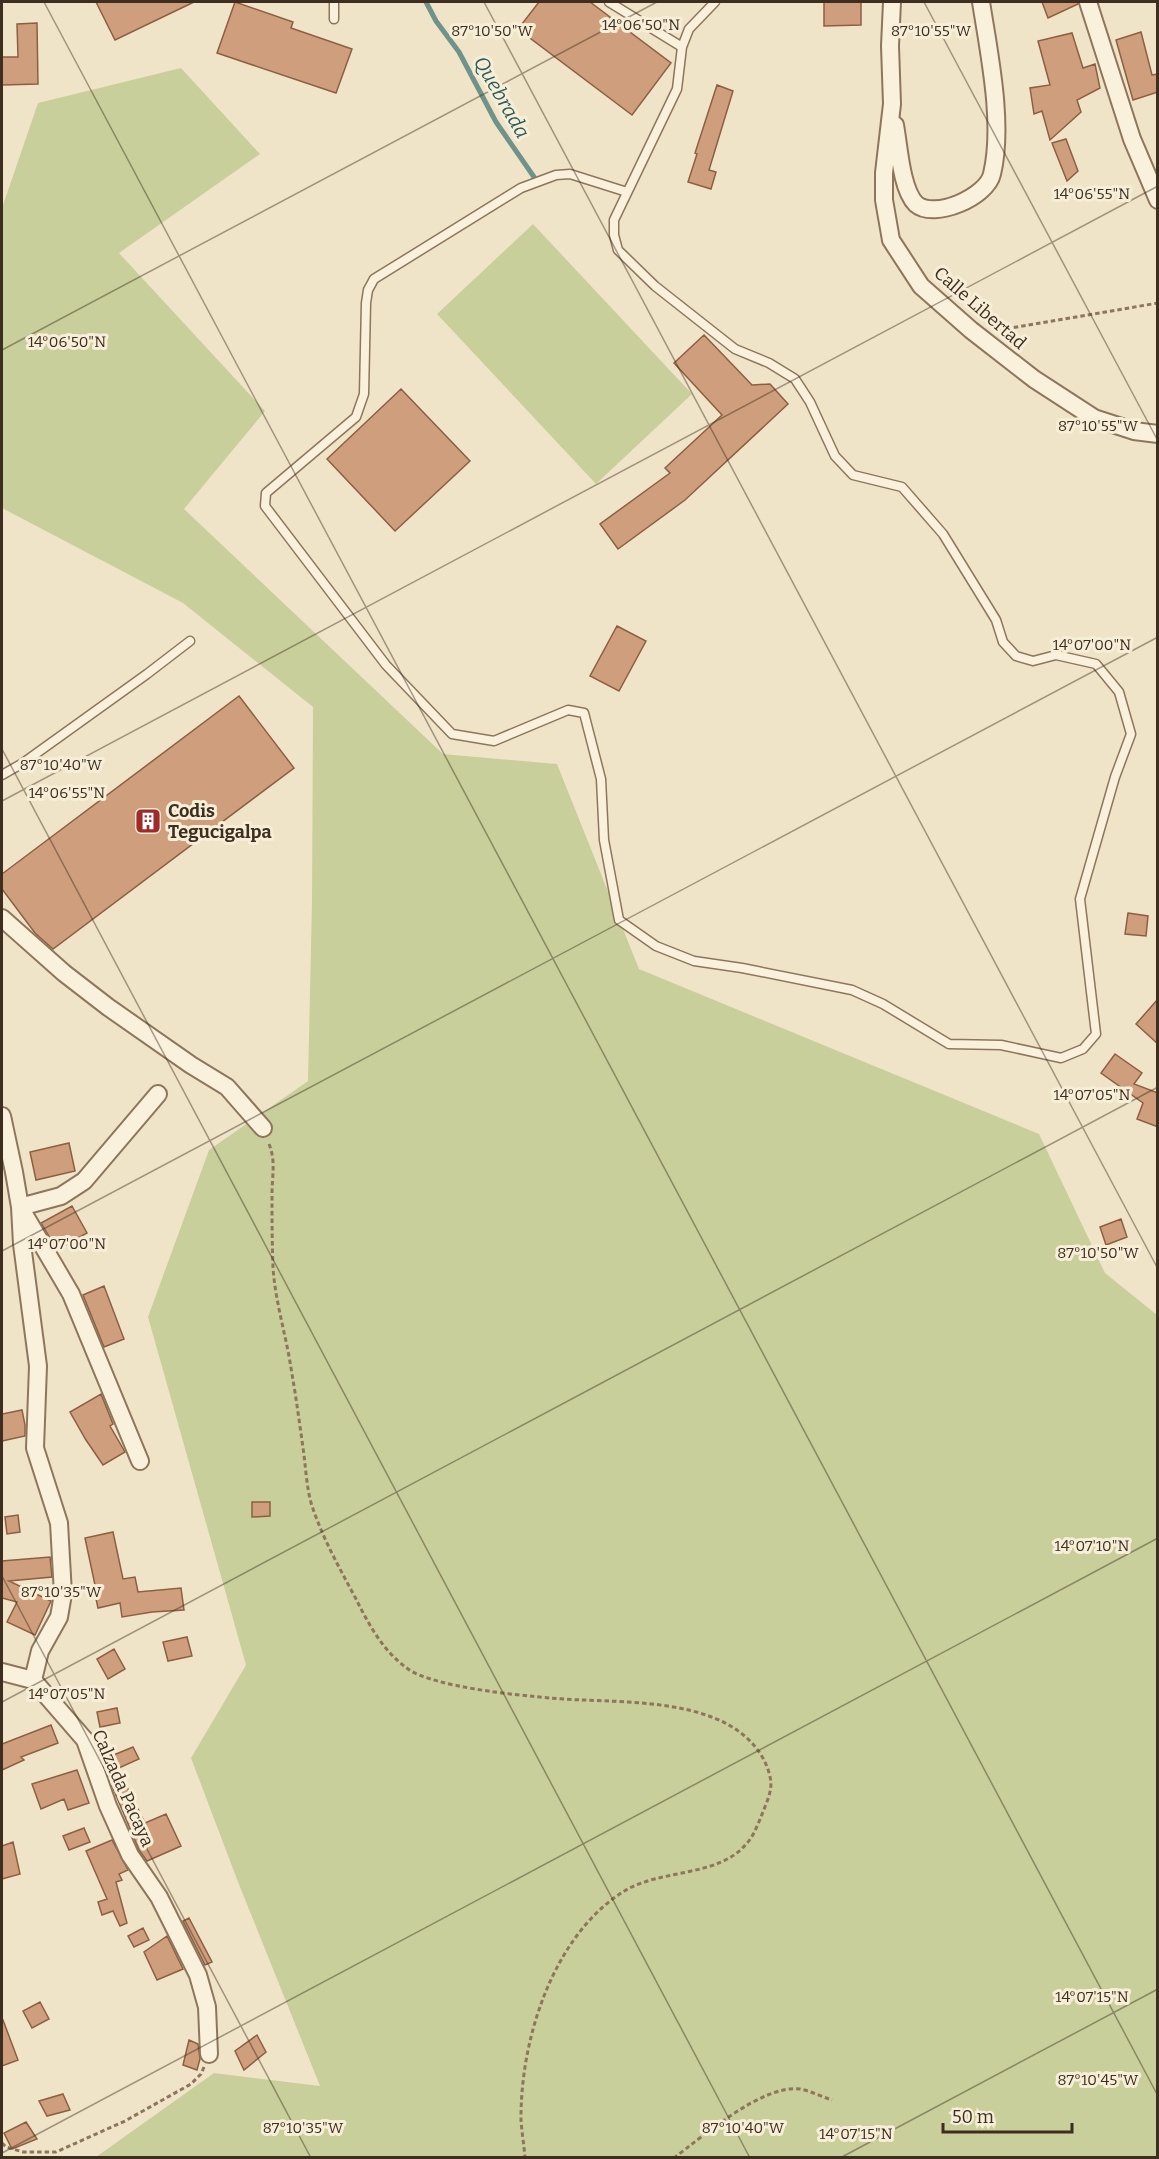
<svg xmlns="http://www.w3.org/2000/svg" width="1159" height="2159" viewBox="0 0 1159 2159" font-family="Bitter,serif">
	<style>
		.green { fill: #c9cf9b }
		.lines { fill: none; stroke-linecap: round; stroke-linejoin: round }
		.stream { stroke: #6f938a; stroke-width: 5 }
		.building { fill: #cf9f7d; stroke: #8d5f41; stroke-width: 1.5 }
		.lane-casing { stroke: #8d765c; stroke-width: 11 }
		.street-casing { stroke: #8d765c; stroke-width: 20 }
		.path { stroke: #8d765c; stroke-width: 3; stroke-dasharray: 4.5 3; stroke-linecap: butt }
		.lane { stroke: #faf1dc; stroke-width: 8 }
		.street { stroke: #faf1dc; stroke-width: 16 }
		.ticks { fill: none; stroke: #3d2e20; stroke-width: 1.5; stroke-opacity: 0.45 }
		.labels { text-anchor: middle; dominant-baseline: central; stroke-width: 6; stroke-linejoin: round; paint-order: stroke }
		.street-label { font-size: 18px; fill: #3d2e20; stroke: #f7eed8 }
		.poi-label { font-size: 18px; font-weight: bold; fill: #3d2e20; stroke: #f7eed8; text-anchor: start }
		.water-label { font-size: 20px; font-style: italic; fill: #2f5d5a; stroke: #f7eed8 }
		.ticks-label { font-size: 15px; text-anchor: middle; fill: #3d2e20; stroke: #f7eed8; stroke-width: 6; stroke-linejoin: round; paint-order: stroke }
	</style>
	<rect width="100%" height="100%" fill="#f0e4c8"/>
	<path class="green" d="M 181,68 L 260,154 L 119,253 L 265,411 L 184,509 L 443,754 L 557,764 L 639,969 L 1039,1134 L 1105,1273 L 1157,1315 L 1157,2157 L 96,2157 L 214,2073 L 320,2086 L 238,1882 L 191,1758 L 246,1665 L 148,1317 L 209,1150 L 308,1081 L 312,903 L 313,707 L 183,603 L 2,508 L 2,208 L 38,103 Z
		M 533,224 L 692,394 L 596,484 L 437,314 Z"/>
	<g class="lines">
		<path class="stream" d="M 426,2 L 436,21 L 459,52 L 496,122 L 534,177"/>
	</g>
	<path class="building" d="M 96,2 L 194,2 L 115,40 Z
		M 235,2 L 293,22 L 291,28 L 352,49 L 336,93 L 217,53 Z
		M 539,2 L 590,2 L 671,63 L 632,115 L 518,29 Z
		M 824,2 L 861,2 L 861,25 L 824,26 Z
		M 1042,2 L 1078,2 L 1078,4 L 1048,18 Z
		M 37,23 L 38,84 L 2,85 L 2,57 L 18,57 L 17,24 Z
		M 1141,32 L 1152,75 L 1158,74 L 1158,92 L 1133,100 L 1116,40 Z
		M 1072,33 L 1083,68 L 1095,64 L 1100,88 L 1077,100 L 1081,112 L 1050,140 L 1042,111 L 1034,114 L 1030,88 L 1050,85 L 1038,41 Z
		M 717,85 L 733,91 L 709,170 L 716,172 L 711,189 L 688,182 L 697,154 L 695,153 Z
		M 1066,139 L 1078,171 L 1067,181 L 1052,143 Z
		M 704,335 L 752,385 L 770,384 L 788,404 L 685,500 L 618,549 L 600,524 L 670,473 L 665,468 L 722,415 L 674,363 Z
		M 401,389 L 470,461 L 395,531 L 327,459 Z
		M 617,626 L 646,641 L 619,691 L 590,676 Z
		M 239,696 L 294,768 L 53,949 L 35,933 L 2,889 L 2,874 Z
		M 1128,913 L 1148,916 L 1146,936 L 1125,934 Z
		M 1158,999 L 1158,1044 L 1136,1024 Z
		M 1115,1054 L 1142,1073 L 1134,1084 L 1158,1093 L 1158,1127 L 1137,1119 L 1143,1103 L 1101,1073 Z
		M 69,1143 L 75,1171 L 36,1180 L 30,1152 Z
		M 72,1206 L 87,1233 L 57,1250 L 41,1223 Z
		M 1121,1219 L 1127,1237 L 1106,1245 L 1100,1227 Z
		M 104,1286 L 124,1339 L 104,1347 L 83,1295 Z
		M 101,1394 L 113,1424 L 110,1426 L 125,1452 L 103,1465 L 86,1440 L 70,1412 Z
		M 22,1410 L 25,1425 L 25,1436 L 2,1441 L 2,1414 Z
		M 252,1502 L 270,1502 L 270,1516 L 252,1517 Z
		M 18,1515 L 20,1532 L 7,1534 L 5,1517 Z
		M 113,1532 L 123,1579 L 135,1577 L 138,1592 L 181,1588 L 184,1610 L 152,1612 L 122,1617 L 120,1603 L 98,1608 L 93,1585 L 95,1585 L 85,1538 Z
		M 50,1557 L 52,1577 L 9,1581 L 51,1601 L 35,1635 L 7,1622 L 17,1602 L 2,1598 L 2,1561 Z
		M 187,1637 L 192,1656 L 168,1661 L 163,1642 Z
		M 114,1649 L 125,1669 L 108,1679 L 97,1659 Z
		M 117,1708 L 120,1723 L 100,1727 L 97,1712 Z
		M 51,1725 L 58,1743 L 21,1757 L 24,1760 L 2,1770 L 2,1744 Z
		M 133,1747 L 139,1759 L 110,1772 L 104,1759 Z
		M 77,1770 L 89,1803 L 68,1810 L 64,1799 L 41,1809 L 32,1784 Z
		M 124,1781 L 145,1823 L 166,1814 L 181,1846 L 147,1861 L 139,1850 L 112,1786 Z
		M 84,1828 L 90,1842 L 69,1850 L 63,1836 Z
		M 112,1840 L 128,1870 L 119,1874 L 122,1880 L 116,1882 L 127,1923 L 120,1926 L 113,1911 L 102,1915 L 98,1902 L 107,1899 L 86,1851 Z
		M 13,1842 L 20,1874 L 2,1879 L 2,1846 Z
		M 189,1918 L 212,1962 L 205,1965 L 183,1921 Z
		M 143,1928 L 149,1940 L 134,1947 L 128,1936 Z
		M 167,1936 L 183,1969 L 157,1980 L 144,1952 Z
		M 40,2002 L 49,2019 L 32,2028 L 23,2011 Z
		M 3,2020 L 18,2060 L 2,2066 L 2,2021 Z
		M 257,2035 L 266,2052 L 244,2070 L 235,2051 Z
		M 189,2040 L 198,2044 L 200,2059 L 197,2070 L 183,2065 Z
		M 63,2094 L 70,2110 L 47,2116 L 39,2101 Z
		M 26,2122 L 37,2139 L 12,2149 L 4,2133 Z"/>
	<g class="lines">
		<defs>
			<path id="lane" d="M 334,2 L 334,19
				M 609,2 L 682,47
				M 627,192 L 570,174 L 556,175 L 521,188 L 374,279 L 368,290 L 366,303 L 364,394 L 356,417 L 266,493 L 265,506 L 386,665 L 452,734 L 494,741 L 568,710 L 584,713 L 601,779 L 604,840 L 619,920 L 656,946 L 694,961 L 742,968 L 852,990 L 883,1004 L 949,1044 L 1001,1045 L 1061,1058 L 1083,1049 L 1096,1034 L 1080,899 L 1115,777 L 1131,734 L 1119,692 L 1096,664 L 1056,655 L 1033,661 L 1016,656 L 1003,642 L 996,620 L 943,534 L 902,487 L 853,475 L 835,456 L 810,402 L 795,379 L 769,363 L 735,349 L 655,286 L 618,250 L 614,235 L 614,220 L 677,89 L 682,47 L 689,29 L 715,2
				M 2,775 L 23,763 L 147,674 L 190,641"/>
			<path id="street" d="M 892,2 L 890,46 L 892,104 L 884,173 L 884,200 L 891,240 L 921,286 L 971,330 L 1034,379 L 1094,418 L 1134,431 L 1158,434
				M 1088,2 L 1132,139 L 1158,200
				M 895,125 C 899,146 901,189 916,204 C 934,220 987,197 992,174 C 1004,124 989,53 981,2
				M 2,918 L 64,973 L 108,1007 L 191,1065 L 227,1087 L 263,1128
				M 2,1116 L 14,1172 L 20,1207 L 22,1244 L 38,1366 L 35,1448 L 59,1523 L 63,1594 L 59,1617 L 40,1651 L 33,1680
				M 140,1461 L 71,1294 L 20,1207 L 61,1196 L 84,1181 L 158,1094
				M 2,1672 L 33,1680
				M 33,1680 L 85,1740 L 108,1806 L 130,1855 L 159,1897 L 198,1975 L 207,2007 L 209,2054"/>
		</defs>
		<use href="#lane" class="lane-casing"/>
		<use href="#street" class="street-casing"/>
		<path class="path" d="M 999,330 L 1158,303
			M 269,1144 C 276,1161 272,1176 272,1194 C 272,1218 272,1243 273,1267 C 275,1301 286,1335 291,1368 C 296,1397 300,1426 304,1455 C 306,1472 307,1490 312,1506 C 323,1539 340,1569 356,1599 C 369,1625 383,1651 408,1669 C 434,1687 516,1695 550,1698 C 613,1704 715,1694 757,1749 C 764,1758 770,1771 771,1783 C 771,1795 765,1806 761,1817 C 757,1826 753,1837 747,1843 C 720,1877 662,1869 626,1890 C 553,1934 520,2040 521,2121 C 522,2133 524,2145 525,2158
			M 2,2143 L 6,2147 L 23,2152 L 56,2152 L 125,2121 L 191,2084 L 201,2074 L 204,2067
			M 674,2158 C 703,2136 763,2084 800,2089 C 811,2091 822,2097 832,2100"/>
		<use href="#lane" class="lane"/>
		<use href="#street" class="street"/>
	</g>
	<path class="ticks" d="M 44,2 L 1158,2096M 484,2 L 1158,1269M 924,2 L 1158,441M 2,350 L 657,2M 2,749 L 750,2158M 2,801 L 1158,186M 2,1251 L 1158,637M 2,1576 L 311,2158M 2,1702 L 1158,1087M 2,2153 L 1158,1538M 840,2158 L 1158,1989"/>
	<defs>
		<symbol id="building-square" viewBox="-11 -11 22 22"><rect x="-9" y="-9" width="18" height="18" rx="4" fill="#9e2a2b" stroke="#f7eed8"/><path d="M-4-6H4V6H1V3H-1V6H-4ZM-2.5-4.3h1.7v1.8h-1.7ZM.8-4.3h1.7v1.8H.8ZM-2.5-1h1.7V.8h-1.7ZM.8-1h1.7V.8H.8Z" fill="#fff"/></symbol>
	</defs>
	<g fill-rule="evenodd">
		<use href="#building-square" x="133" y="806" width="30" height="30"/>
	</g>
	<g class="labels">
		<g class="street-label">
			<text transform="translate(980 308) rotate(41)">Calle Libertad</text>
			<text transform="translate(123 1788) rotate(66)">Calzada Pacaya</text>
		</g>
		<g class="poi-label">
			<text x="168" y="811">Codis<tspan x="168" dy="21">Tegucigalpa</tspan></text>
		</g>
		<g class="water-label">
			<text transform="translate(502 97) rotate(60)">Quebrada</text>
		</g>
	</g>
	<g class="ticks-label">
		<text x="641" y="30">14°06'50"N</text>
		<text x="492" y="36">87°10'50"W</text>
		<text x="931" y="36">87°10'55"W</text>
		<text x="1092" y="199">14°06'55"N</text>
		<text x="67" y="347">14°06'50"N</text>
		<text x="1098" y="431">87°10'55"W</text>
		<text x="1092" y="650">14°07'00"N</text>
		<text x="61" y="770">87°10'40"W</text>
		<text x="67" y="798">14°06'55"N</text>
		<text x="1092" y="1100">14°07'05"N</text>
		<text x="67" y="1249">14°07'00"N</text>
		<text x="1098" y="1258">87°10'50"W</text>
		<text x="1092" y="1551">14°07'10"N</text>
		<text x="61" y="1597">87°10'35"W</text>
		<text x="67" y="1699">14°07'05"N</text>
		<text x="1092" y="2002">14°07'15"N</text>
		<text x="1098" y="2085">87°10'45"W</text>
		<text x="303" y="2133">87°10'35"W</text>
		<text x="743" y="2133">87°10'40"W</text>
		<text x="856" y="2139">14°07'15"N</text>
	</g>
	<rect width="1159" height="2159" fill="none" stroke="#3d2e20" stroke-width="6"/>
	<path d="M943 2123v9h129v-9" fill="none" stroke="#3d2e20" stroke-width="3"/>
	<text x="952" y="2123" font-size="18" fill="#3d2e20" stroke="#f7eed8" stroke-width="4.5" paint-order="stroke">50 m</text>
</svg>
